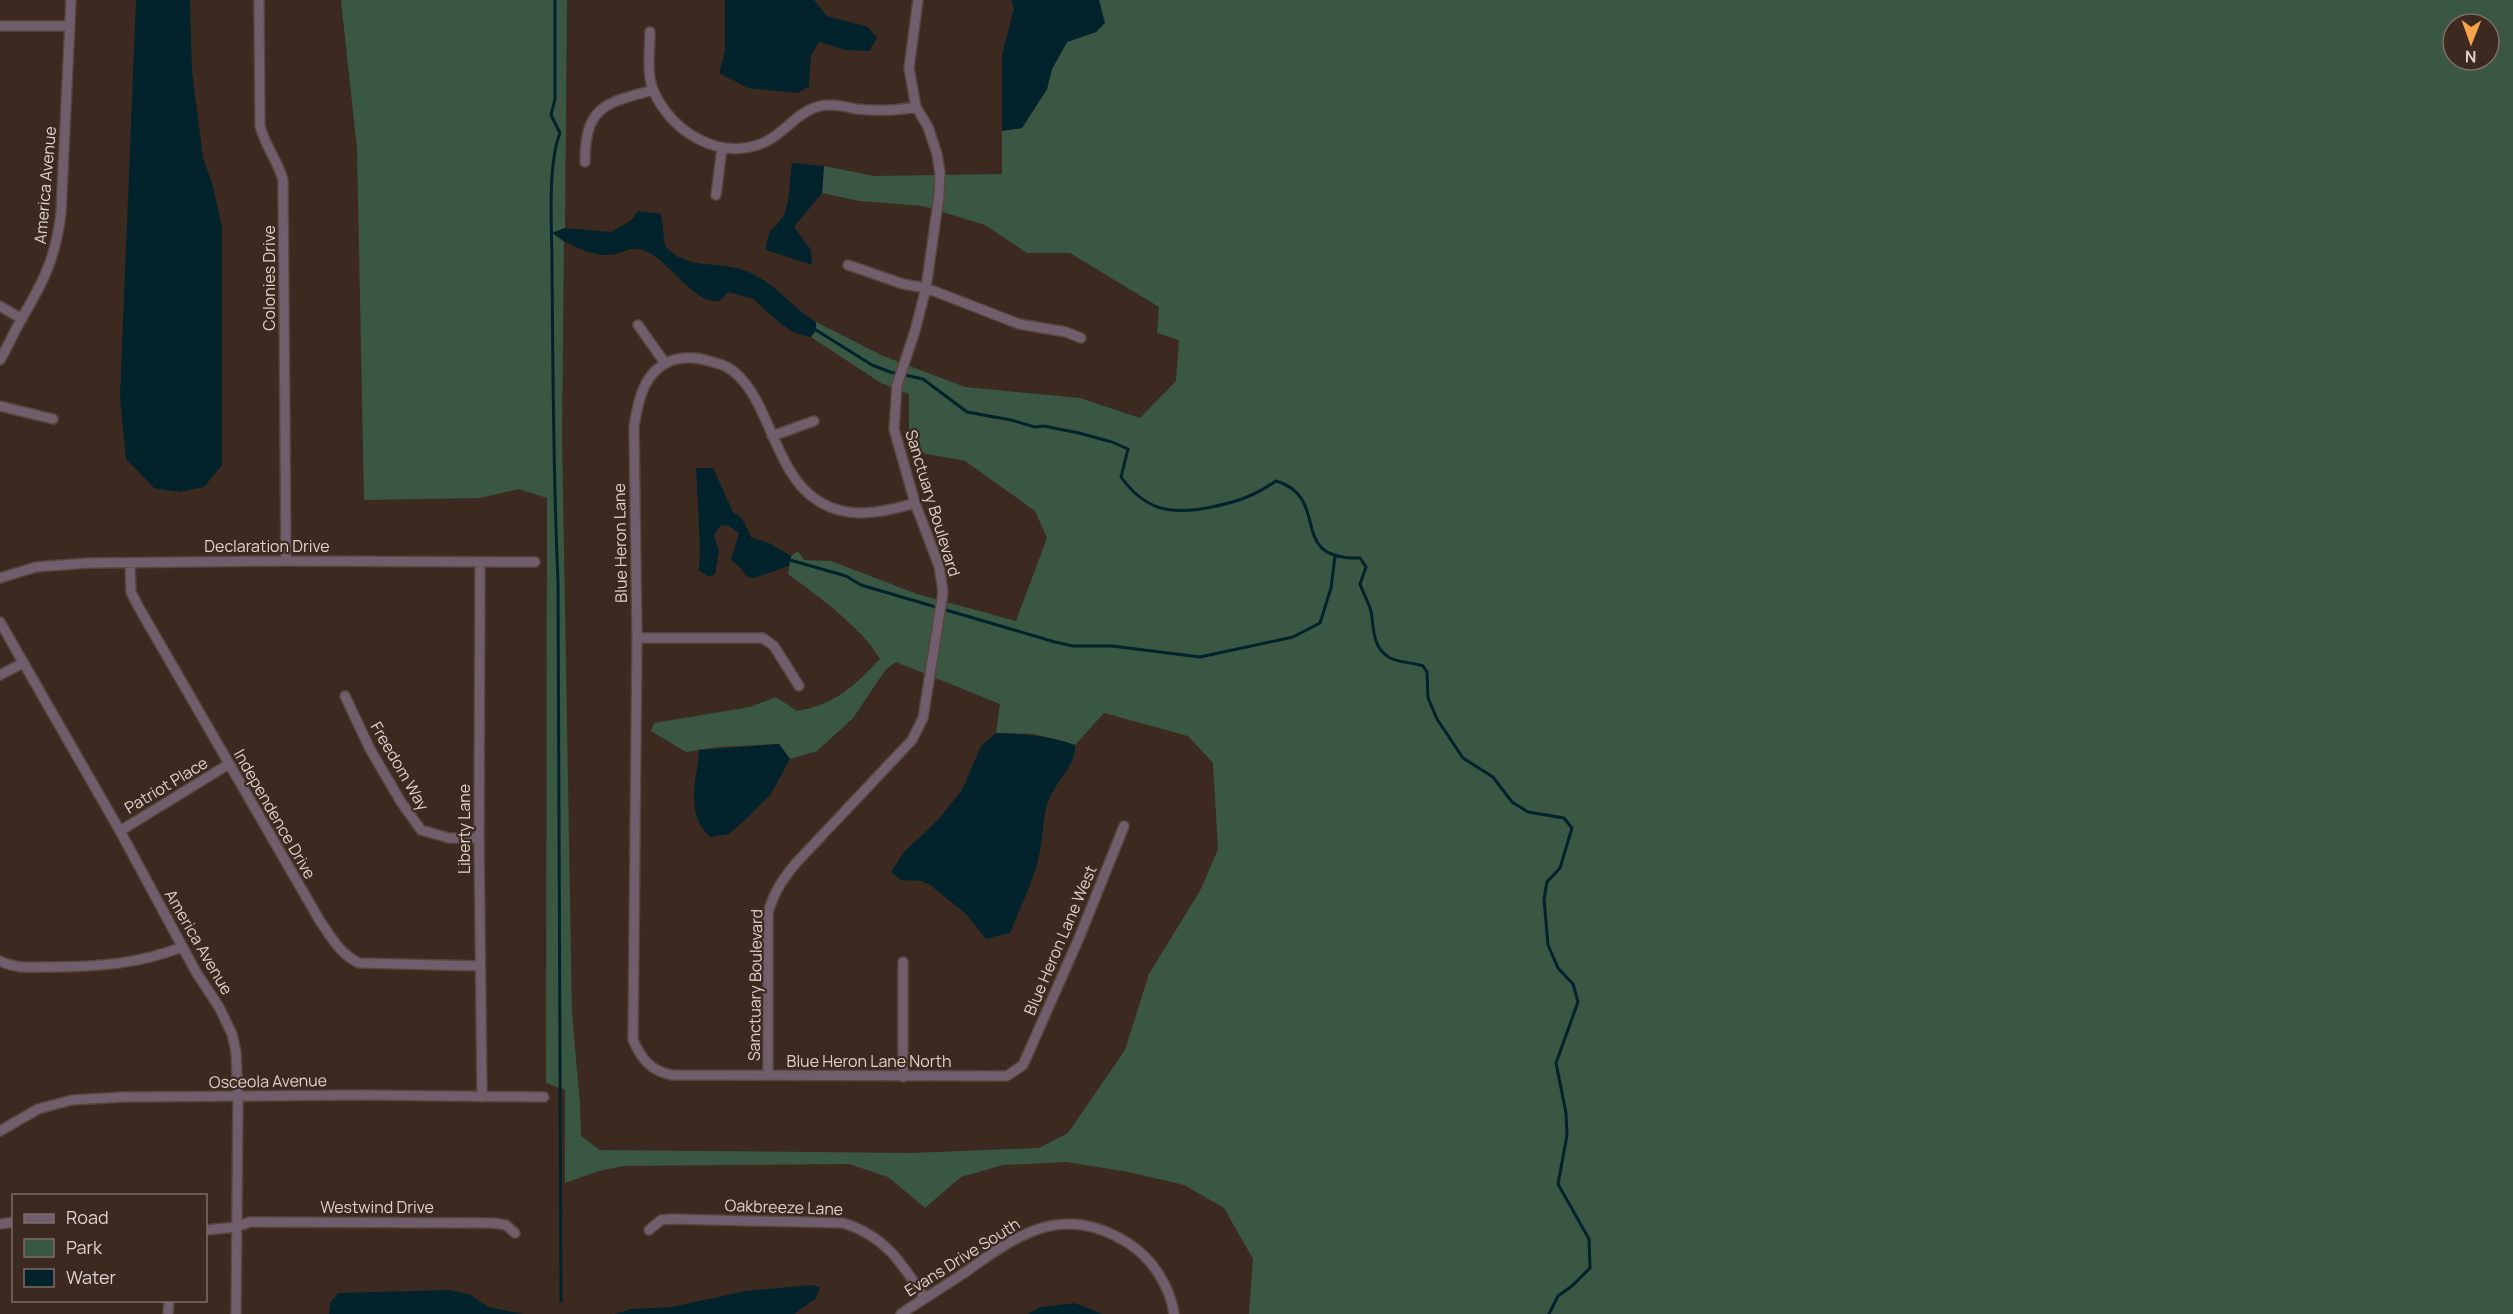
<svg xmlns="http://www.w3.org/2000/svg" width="2513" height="1314" viewBox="0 0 2513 1314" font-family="Manrope,sans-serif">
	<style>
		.green { fill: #395743; fill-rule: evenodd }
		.water { fill: #02232c }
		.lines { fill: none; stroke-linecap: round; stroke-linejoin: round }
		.stream { stroke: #02232c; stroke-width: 3 }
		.street-casing { stroke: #56453c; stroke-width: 12 }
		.street { stroke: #705e6d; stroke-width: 9 }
		.labels { text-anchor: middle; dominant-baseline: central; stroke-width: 4.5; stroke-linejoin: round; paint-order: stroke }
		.street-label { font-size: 16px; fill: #ded2cc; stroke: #3c2a20 }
	</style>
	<rect width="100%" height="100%" fill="#3c2a20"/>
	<path class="green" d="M 341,0 L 567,0 L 565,228 L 553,233 L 564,242 L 562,435 L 572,1014 L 580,1104 L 581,1136 L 600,1150 L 911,1153 L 1039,1148 L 1068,1133 L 1125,1050 L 1149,974 L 1201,889 L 1218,849 L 1213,763 L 1188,736 L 1104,713 L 1075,745 L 1034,734 L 996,733 L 1000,704 L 896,662 L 886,669 L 853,718 L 817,751 L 790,759 L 779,744 L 717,747 L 686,752 L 651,731 L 654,723 L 750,707 L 776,697 L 797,711 C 836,704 853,687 880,659 C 864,630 816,594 788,574 L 791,556 L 798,551 L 804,560 L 831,561 L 917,594 L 1016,621 L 1047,538 L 1035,511 L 965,461 L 916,452 L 909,428 L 909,394 L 881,383 L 811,337 L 816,330 L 816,322 L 883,356 L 965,387 L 1080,398 L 1140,418 L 1176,381 L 1179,340 L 1157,333 L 1159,307 L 1070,253 L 1027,253 L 985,225 L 923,206 L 860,201 L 822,193 L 824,166 L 874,176 L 1002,174 L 1002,131 L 1022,128 L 1047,89 L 1052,69 L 1067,42 L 1096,32 L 1104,23 L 1099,0 L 2513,0 L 2513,1314 L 1249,1314 L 1253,1259 L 1224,1208 L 1184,1185 L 1128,1172 L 1067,1162 L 1003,1165 L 961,1177 L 925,1208 L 888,1177 L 849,1164 L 623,1166 L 599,1171 L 565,1183 L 565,1090 L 546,1083 L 547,498 L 519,489 L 480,498 L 364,500 L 357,149 ZM 2453,24 L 2489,24 L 2489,60 L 2453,60 Z"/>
	<path class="water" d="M 136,0 L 190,0 L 192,72 L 203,158 L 213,186 L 222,228 L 222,465 L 204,487 L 180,492 L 154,488 L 126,459 L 120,398 Z
		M 725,0 L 814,0 L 827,16 L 868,27 L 877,38 L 869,51 L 846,50 L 819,42 L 811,55 L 809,87 L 797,93 L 748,88 L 719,73 L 725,51 Z
		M 1011,0 L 1099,0 L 1105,23 L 1096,32 L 1067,42 L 1052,69 L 1047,89 L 1022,128 L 1002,131 L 1002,55 L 1014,8 Z
		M 792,163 L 824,166 L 822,193 L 794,227 L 811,250 L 812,265 L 766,250 C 768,223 777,231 785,212 C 791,195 789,180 792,163 Z
		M 638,211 L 661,214 L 665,246 C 687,270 712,261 740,269 C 772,278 788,305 816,322 L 816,330 L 811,337 L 795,333 L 781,324 L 753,299 L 728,292 L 720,301 C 695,305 668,261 648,252 C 627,243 625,255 608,255 C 591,256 565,243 552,233 L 565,228 L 611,232 L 630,221 Z
		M 696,468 L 713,468 L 733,512 L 742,518 L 751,537 L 771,544 L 791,556 L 789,566 L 754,578 L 747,577 L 740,567 L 731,560 L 739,533 L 727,525 L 720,526 L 714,536 L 719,551 L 715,574 L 710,577 L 699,571 L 700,544 Z
		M 996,733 C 1023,734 1049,735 1075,745 C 1077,764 1058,779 1050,797 C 1042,813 1044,837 1039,856 C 1033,882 1020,908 1010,933 L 986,939 L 966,914 L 930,885 L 922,881 L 901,880 L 891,872 L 903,853 L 937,821 L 962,790 L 981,746 Z
		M 779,744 L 790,759 L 771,794 L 746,819 L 729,834 L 710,837 C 684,813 697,781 699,750 Z
		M 811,1285 L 820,1287 L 816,1298 L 794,1314 L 614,1314 L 631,1309 L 672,1307 L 746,1291 Z
		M 449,1290 L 469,1294 L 488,1307 L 524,1314 L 329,1314 L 330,1303 L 338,1293 Z
		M 1075,1303 L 1103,1314 L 1027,1314 L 1041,1307 Z"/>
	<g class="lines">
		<path class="stream" d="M 555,0 L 555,99 L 551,115 L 560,133 C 547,167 552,228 552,265 C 553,370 553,475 558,581 L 561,1301
			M 816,330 L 872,365 L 890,372 L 923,379 L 967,412 L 1011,420 L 1035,427 L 1044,426 L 1079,433 L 1112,442 L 1128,449 L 1121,477 C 1146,512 1173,515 1212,507 C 1237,502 1254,496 1276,481 C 1333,498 1285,560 1360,558 L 1366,567 L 1360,584 C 1363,593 1369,603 1371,611 C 1374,628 1372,648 1390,658 C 1400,663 1412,662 1423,666 L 1427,672 L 1428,698 L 1437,719 L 1463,758 L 1493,777 L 1512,802 L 1528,812 L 1564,818 L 1572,828 L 1560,868 L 1547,882 L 1544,899 L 1548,945 L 1558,968 L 1573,984 L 1578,1002 L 1556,1063 L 1566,1113 L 1567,1135 L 1558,1184 L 1589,1239 L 1590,1268 L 1572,1286 L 1558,1296 L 1549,1314
			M 790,560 L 846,576 L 861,585 L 1055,642 L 1073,646 L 1112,646 L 1200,657 L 1293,637 L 1320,623 L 1331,588 L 1335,556"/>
		<defs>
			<path id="street" d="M 259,0 L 260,126 C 265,146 278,161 283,180 L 286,561
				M 0,26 L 70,26
				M 650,32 C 650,50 646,75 654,92 C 672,132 719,161 763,143 C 785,134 797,111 820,106 C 832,103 845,107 857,109 C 877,111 896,111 916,107
				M 585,162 C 585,106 605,103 653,90
				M 716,195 L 722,148
				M 848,265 L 903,284 L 926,288 L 1019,324 L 1066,332 L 1081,338
				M 0,306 L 22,319
				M 638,325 L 665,363
				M 0,360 C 8,346 14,332 22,318 C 44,281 56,256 61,213 L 71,0
				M 0,406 L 53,419
				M 772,436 L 814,421
				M 915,503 C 882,513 845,521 814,498 C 772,468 768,390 727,367 C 722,364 715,363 709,361 C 697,357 685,357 673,360 C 644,370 638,400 634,427 L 637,638 L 633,1040 C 642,1060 651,1071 672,1075 L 1007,1076 L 1023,1065 L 1079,938 L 1124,826
				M 480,562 L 479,838 L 482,1097
				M 130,563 L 131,592 L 138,606 L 320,921 C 331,937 341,955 359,963 L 480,966
				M 0,578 L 36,567 L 88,563 L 286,561 L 535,562
				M 0,622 L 120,831 L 196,972 L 219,1007 L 232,1034 L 236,1052 L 238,1097 L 236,1314
				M 637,638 L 763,638 L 774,646 L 799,686
				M 0,675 L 23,663
				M 345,696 L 370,749 L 401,802 L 421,830 L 449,838 L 479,838
				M 120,831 L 229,764
				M 0,961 C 16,969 33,967 50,967 C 96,967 139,964 182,947
				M 768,1075 L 768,913 C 774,892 782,880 796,863 L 912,740 L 923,718 L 943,592 L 939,566 L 915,503 L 894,429 L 897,385 L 915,331 L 926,288 L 939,196 L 940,173 L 937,154 L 928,127 L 916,107 L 909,68 L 918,0
				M 903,1077 L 903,962
				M 0,1131 L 38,1109 L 72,1100 L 123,1097 L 361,1095 L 544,1097
				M 0,1224 L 14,1222
				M 206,1230 L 236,1227 L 250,1222 L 493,1223 L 506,1225 L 515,1233
				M 649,1230 L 661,1220 L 671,1219 L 843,1223 C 884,1235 902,1263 924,1297
				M 168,1314 L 169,1300
				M 901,1314 C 925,1297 951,1283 974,1266 C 1025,1229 1068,1205 1128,1243 C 1152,1258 1170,1286 1174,1314"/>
		</defs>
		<use href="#street" class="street-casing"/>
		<use href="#street" class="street"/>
	</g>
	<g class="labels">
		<g class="street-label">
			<text transform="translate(45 185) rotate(-85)">America Avenue</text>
			<text transform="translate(269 278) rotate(-90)">Colonies Drive</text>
			<text transform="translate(933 503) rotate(73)">Sanctuary Boulevard</text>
			<text transform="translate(620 543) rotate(-91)">Blue Heron Lane</text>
			<text x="267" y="546">Declaration Drive</text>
			<text transform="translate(400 766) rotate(60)">Freedom Way</text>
			<text transform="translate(166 785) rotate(-31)">Patriot Place</text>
			<text transform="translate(275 814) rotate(60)">Independence Drive</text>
			<text transform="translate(464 829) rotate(-90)">Liberty Lane</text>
			<text transform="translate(1060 940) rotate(-67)">Blue Heron Lane West</text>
			<text transform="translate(199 942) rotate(60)">America Avenue</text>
			<text transform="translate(755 985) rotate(-89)">Sanctuary Boulevard</text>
			<text x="869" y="1061">Blue Heron Lane North</text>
			<text transform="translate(268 1081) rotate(-1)">Osceola Avenue</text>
			<text x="377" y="1207">Westwind Drive</text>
			<text transform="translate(784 1207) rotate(2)">Oakbreeze Lane</text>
			<text transform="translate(962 1257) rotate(-32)">Evans Drive South</text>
		</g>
	</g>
	<rect x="12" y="1194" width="195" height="108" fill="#3c2a20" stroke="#7d6d65" stroke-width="1.5"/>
	<rect x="24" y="1214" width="30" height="9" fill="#705e6d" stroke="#7d6d65" stroke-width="1.5"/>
	<text x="66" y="1224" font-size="18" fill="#ded2cc">Road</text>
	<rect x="24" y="1239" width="30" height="18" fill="#395743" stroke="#7d6d65" stroke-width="1.5"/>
	<text x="66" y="1254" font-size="18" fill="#ded2cc">Park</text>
	<rect x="24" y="1269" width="30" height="18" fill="#02232c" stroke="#7d6d65" stroke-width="1.5"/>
	<text x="66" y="1284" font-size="18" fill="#ded2cc">Water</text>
	<g transform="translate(2471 42) rotate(181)"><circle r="28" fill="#3c2a20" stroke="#7d6d65" stroke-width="1.5"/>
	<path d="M0-4.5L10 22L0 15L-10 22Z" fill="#f6a248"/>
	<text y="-9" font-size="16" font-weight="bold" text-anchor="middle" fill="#ded2cc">N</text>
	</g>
</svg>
